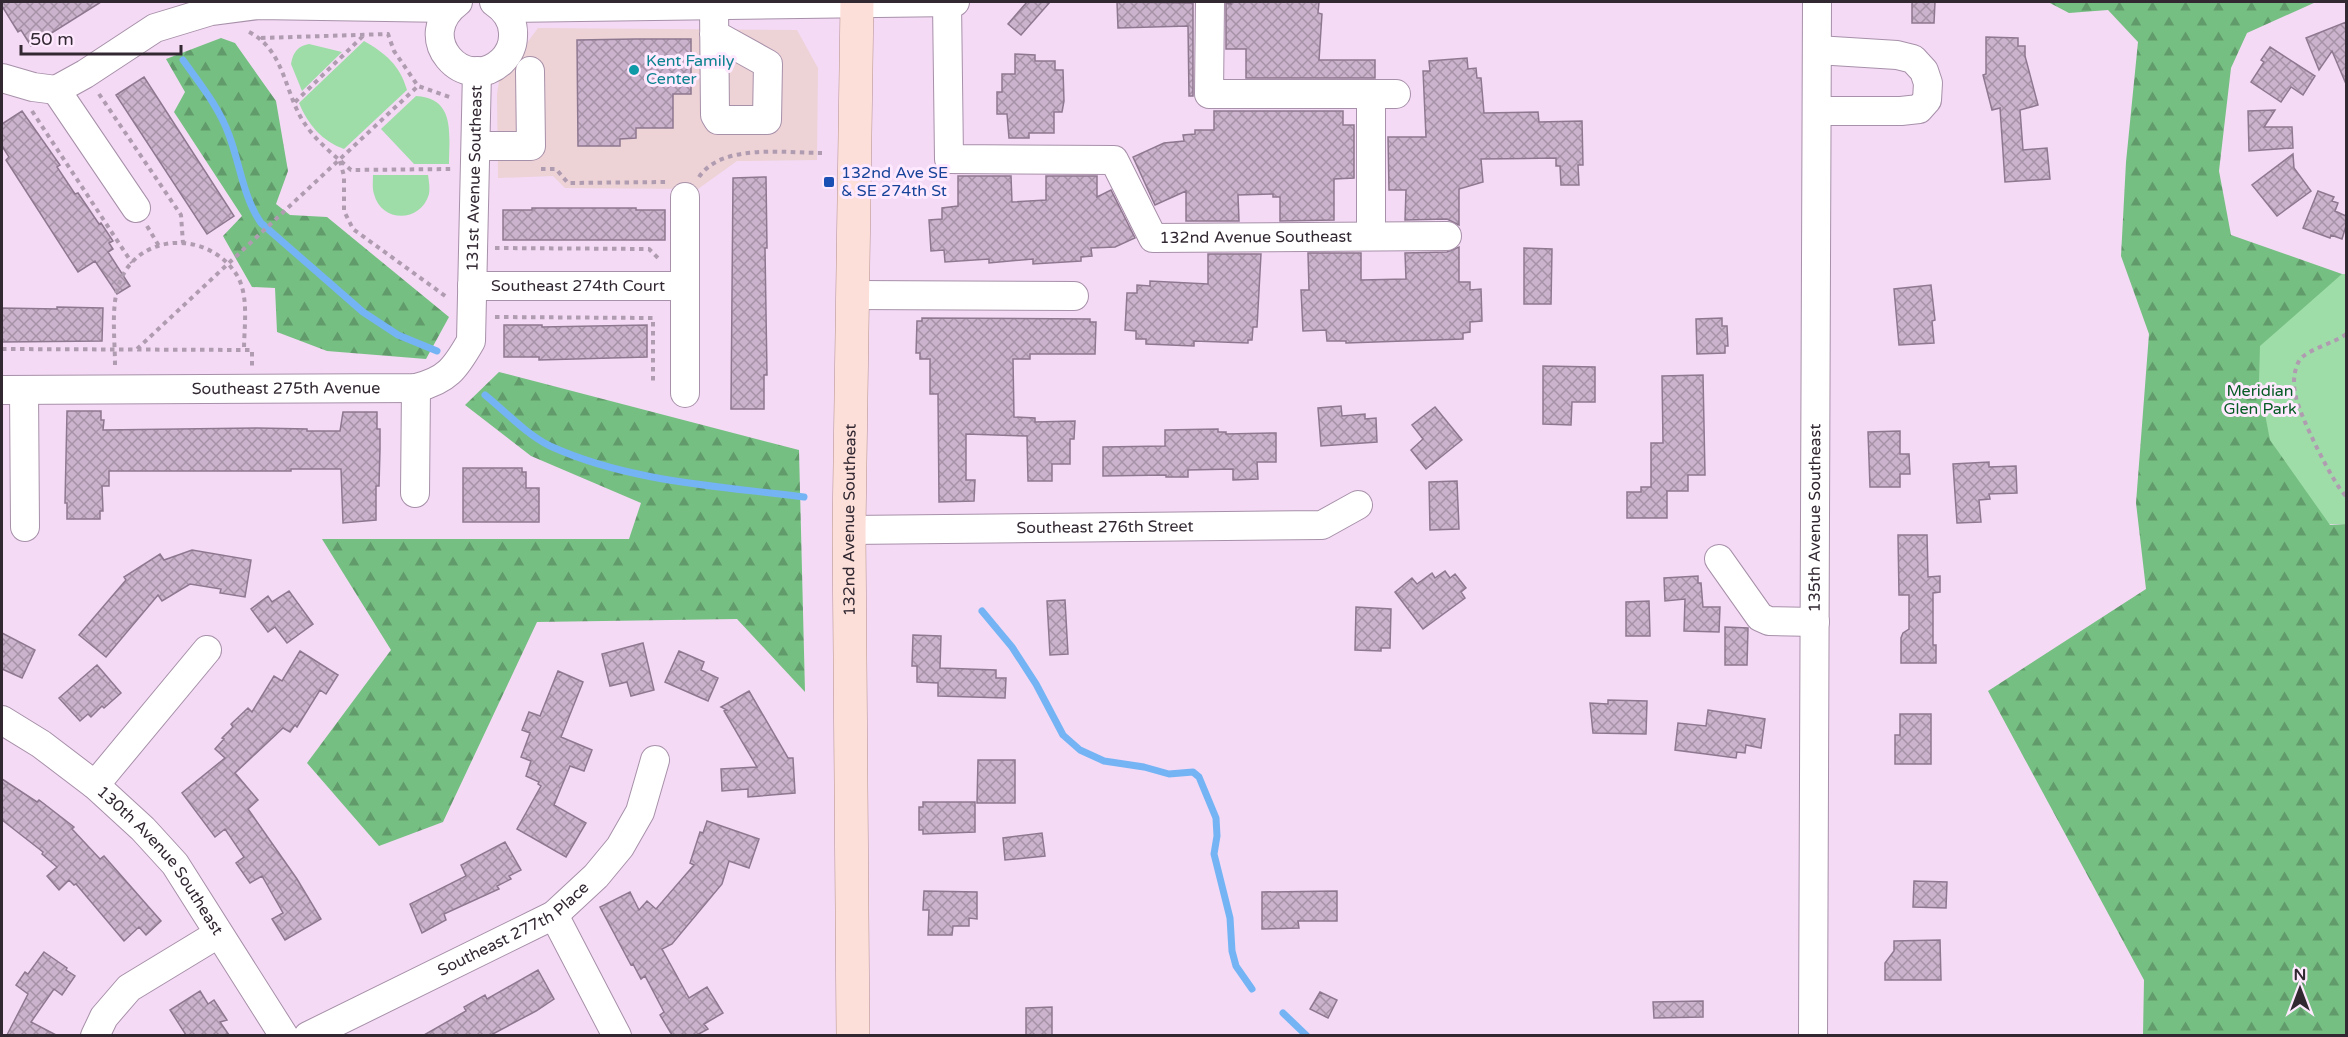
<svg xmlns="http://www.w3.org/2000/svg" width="2348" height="1037" viewBox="0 0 2348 1037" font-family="'Varela Round',sans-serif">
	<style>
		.commercial { fill: #edd2d6 }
		.green { fill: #9fdda8 }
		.forest { fill: url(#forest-firs) }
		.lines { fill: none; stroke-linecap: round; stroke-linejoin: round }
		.stream { stroke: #75b4f4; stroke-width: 7 }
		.building { fill: url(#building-cross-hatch); stroke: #8e7890; stroke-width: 1.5 }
		.minor-casing { stroke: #a790a9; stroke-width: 30 }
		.major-casing { stroke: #b4918e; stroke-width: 34 }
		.path { stroke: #b09cb1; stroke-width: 4; stroke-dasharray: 4.5 4.5; stroke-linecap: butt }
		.minor { stroke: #fff; stroke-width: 28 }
		.major { stroke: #fcdfd9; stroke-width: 33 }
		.culture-dot { fill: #0f9aa8; stroke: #fee9ff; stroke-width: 2 }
		.transit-dot { fill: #1a4fb4; stroke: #fee9ff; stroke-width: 2 }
		.labels { text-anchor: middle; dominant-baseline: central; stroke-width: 6; stroke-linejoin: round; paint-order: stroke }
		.culture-label { font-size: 16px; fill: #0d838f; stroke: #fee9ff; text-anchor: start }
		.transit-label { font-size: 16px; fill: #164399; stroke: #fee9ff; text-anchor: start }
		.street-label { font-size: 16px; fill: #322832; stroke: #fee9ff }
		.park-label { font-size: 16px; fill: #075c25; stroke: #fee9ff }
	</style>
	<defs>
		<pattern id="forest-firs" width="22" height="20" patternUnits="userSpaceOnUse" patternTransform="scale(1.5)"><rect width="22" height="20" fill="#76bf82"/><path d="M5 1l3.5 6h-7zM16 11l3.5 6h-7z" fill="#619b6b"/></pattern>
		<pattern id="building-cross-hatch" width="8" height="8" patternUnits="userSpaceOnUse" patternTransform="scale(1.5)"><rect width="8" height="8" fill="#ccb3cd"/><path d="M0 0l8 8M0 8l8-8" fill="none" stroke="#a692a7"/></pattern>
	</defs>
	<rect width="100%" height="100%" fill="#f4daf5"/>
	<path class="commercial" d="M 538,28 L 797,30 L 818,68 L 817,160 L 737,161 L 698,189 L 565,188 L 553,176 L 498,178 L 497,94 L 499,81 Z"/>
	<path class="green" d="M 364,41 C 385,53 400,65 407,90 L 344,149 C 322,141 308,125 299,103 Z
		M 309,44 L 342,52 L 302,91 L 291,64 C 293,52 298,46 309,44 Z
		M 416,96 C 456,98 449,135 449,164 L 414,164 L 381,129 Z
		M 373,175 L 428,175 C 429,181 430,188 429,194 C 421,223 381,223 374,194 C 372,188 373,181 373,175 Z
		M 2346,274 L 2346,524 L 2173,527 L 2173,277 Z"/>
	<path class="forest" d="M 2048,2 L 2316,2 L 2247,33 L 2231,68 L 2219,171 L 2231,235 L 2342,274 L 2260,346 L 2259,383 L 2270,440 L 2330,525 L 2346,524 L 2346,1035 L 2143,1035 L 2144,980 L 1988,691 L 2146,589 L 2136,503 L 2149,334 L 2121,256 L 2126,162 L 2138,42 L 2108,10 L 2069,13 Z
		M 221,38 L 235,43 L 276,101 L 288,171 L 276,204 L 290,215 L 327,217 L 449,317 L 426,359 L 327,351 L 277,332 L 275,288 L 252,287 L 223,236 L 242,216 L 174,112 L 185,92 L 166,59 Z
		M 499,372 L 799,450 L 805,692 L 737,619 L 537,622 L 443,822 L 379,846 L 307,763 L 391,650 L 322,539 L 629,539 L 641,503 L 531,456 L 465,405 Z"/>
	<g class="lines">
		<path class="stream" d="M 183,60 C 200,84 219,107 229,135 C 240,164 243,197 261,223 L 363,312 L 398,335 L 437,351
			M 485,395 C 506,412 526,434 550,446 C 629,482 719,486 804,497
			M 982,611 L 1012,647 L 1036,684 L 1063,735 L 1080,750 L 1104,761 L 1144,767 L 1169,774 L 1193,772 L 1199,777 L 1216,818 L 1217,836 L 1214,854 L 1230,918 L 1232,951 L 1236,966 L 1252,989
			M 1283,1013 L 1307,1036"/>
	</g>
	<path class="building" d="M 2,2 L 101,2 L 31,46 L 21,30 L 18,32 L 2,6 Z
		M 1027,2 L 1050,2 L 1021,35 L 1008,24 Z
		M 1117,2 L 1193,3 L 1193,96 L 1189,96 L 1188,26 L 1118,28 Z
		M 1231,2 L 1319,2 L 1318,13 L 1322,14 L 1319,60 L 1375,60 L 1375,78 L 1246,78 L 1246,49 L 1226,49 L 1226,3 L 1231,4 Z
		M 1912,2 L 1935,2 L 1934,23 L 1912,23 Z
		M 2346,22 L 2346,84 L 2332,51 L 2319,70 L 2306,38 Z
		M 1986,37 L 2018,38 L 2018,46 L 2025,46 L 2025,56 L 2038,105 L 2020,110 L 2023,150 L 2047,148 L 2050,179 L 2005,182 L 2000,108 L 1992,110 L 1983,75 L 1986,74 Z
		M 636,39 L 691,39 L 691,94 L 673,94 L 673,128 L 636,128 L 636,138 L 620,139 L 620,146 L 578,146 L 577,40 Z
		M 2270,47 L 2315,76 L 2303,95 L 2291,87 L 2281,102 L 2251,82 L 2264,62 L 2261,60 Z
		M 1015,54 L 1035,55 L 1035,61 L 1055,61 L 1055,70 L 1063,70 L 1064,101 L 1062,112 L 1054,112 L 1054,133 L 1029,133 L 1029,138 L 1009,138 L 1007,114 L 997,114 L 997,92 L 1002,92 L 1002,74 L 1015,74 Z
		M 1467,58 L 1468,69 L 1476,68 L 1477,78 L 1481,78 L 1484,113 L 1538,112 L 1539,122 L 1582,121 L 1583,165 L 1578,165 L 1579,185 L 1561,185 L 1560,166 L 1556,166 L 1556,158 L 1481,159 L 1483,182 L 1459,189 L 1459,225 L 1447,219 L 1405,220 L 1406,190 L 1389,190 L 1388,137 L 1426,137 L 1423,71 L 1430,71 L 1429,61 Z
		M 144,77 L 234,216 L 207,234 L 116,95 Z
		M 2275,110 L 2264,127 L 2292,127 L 2293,148 L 2249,151 L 2248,111 Z
		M 22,111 L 60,165 L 57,167 L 75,194 L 78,193 L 99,224 L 101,223 L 113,241 L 109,243 L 113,249 L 108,252 L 130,286 L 117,294 L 95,261 L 78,272 L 6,160 L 9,157 L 2,146 L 2,124 Z
		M 1214,111 L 1343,111 L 1343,125 L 1354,125 L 1354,178 L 1334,179 L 1334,220 L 1280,221 L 1280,197 L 1273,197 L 1273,194 L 1238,195 L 1239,221 L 1186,221 L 1186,191 L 1155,205 L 1133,157 L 1164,143 L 1184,141 L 1183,135 L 1195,134 L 1195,130 L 1214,130 Z
		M 2293,154 L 2294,168 L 2311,191 L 2277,216 L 2252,185 Z
		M 958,176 L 1011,176 L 1012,202 L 1046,200 L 1046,176 L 1097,176 L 1097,197 L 1111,190 L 1135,238 L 1115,247 L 1091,248 L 1092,256 L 1081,257 L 1081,261 L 1033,264 L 1033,259 L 989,263 L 989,259 L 945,262 L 944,250 L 931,251 L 929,220 L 942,219 L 942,208 L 958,206 Z
		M 766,177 L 767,248 L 765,248 L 767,375 L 764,375 L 764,409 L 731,409 L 733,178 Z
		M 2318,191 L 2334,197 L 2332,201 L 2338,203 L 2335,211 L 2346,216 L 2346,226 L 2342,239 L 2331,235 L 2330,238 L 2303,228 Z
		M 532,208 L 636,208 L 636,210 L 665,210 L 665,240 L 503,240 L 503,210 L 532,210 Z
		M 1459,247 L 1459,282 L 1470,282 L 1470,290 L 1481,289 L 1482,321 L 1470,322 L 1470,332 L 1463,333 L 1463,339 L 1346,343 L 1346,341 L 1327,341 L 1326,330 L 1303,331 L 1301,290 L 1309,290 L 1308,253 L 1361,253 L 1361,280 L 1406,279 L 1405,253 L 1447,252 Z
		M 1524,248 L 1552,249 L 1551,304 L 1524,304 Z
		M 1208,254 L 1261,254 L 1257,327 L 1253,327 L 1252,340 L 1248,340 L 1248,343 L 1194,341 L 1194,346 L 1146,344 L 1146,339 L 1136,339 L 1136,331 L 1125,330 L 1127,293 L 1137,293 L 1137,285 L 1150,286 L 1150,281 L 1208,284 Z
		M 1931,285 L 1935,320 L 1932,321 L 1934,343 L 1899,345 L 1894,289 Z
		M 57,307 L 103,308 L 102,341 L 2,342 L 2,308 L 57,309 Z
		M 922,318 L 1090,319 L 1090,322 L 1096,322 L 1095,354 L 1030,354 L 1030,359 L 1013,359 L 1014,417 L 1035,418 L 1035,422 L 1075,421 L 1074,439 L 1070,439 L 1070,464 L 1052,464 L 1052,481 L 1028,481 L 1027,436 L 966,434 L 966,480 L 975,480 L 974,501 L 939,502 L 938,394 L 930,394 L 930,359 L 920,359 L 920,353 L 916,353 L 917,321 L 922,321 Z
		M 1722,318 L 1722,326 L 1727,326 L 1728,346 L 1725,346 L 1725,353 L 1697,354 L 1696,319 Z
		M 504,325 L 542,325 L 542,327 L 647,325 L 647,357 L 539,360 L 539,357 L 504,357 Z
		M 1543,366 L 1595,367 L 1595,402 L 1572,402 L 1571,425 L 1543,424 Z
		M 1703,375 L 1705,475 L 1688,475 L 1688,491 L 1667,491 L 1667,518 L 1627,518 L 1627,492 L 1641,492 L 1641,487 L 1651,487 L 1651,443 L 1663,443 L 1662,376 Z
		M 1341,406 L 1342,416 L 1365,414 L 1365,419 L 1376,418 L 1377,442 L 1321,446 L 1318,408 Z
		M 1435,407 L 1462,440 L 1426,469 L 1411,450 L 1423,439 L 1412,425 Z
		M 67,411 L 101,411 L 101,420 L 104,420 L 103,430 L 257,428 L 307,429 L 307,431 L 340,431 L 343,412 L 377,412 L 377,429 L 380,429 L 380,449 L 379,486 L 376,486 L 376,520 L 343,523 L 341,469 L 291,469 L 291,471 L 109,471 L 109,486 L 102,486 L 103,511 L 100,511 L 100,519 L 67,519 L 67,503 L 65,503 Z
		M 1218,429 L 1218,432 L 1226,432 L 1226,434 L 1276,433 L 1276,462 L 1257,462 L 1258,479 L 1233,480 L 1233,469 L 1188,470 L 1188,477 L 1166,477 L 1166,475 L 1103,476 L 1103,447 L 1165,446 L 1165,430 Z
		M 1900,431 L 1900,454 L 1909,454 L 1910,474 L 1900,474 L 1900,487 L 1870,487 L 1868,432 Z
		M 1989,462 L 1989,467 L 2016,466 L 2017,493 L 1989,494 L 1990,499 L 1979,500 L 1981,522 L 1957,523 L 1953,464 Z
		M 463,468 L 522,468 L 522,472 L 526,472 L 526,488 L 539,488 L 539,522 L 463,522 Z
		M 1457,481 L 1459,529 L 1430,530 L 1429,482 Z
		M 1898,535 L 1927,535 L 1928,577 L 1940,576 L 1940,592 L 1933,593 L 1933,645 L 1936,645 L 1936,663 L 1901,663 L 1901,638 L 1903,633 L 1909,629 L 1909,595 L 1899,595 Z
		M 192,550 L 251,560 L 245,597 L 220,593 L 221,589 L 190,584 L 162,601 L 158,595 L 106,657 L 79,635 L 126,580 L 124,577 L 160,554 L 164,560 Z
		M 1445,571 L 1450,578 L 1455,574 L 1466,588 L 1461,592 L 1465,598 L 1423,629 L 1395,592 L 1412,578 L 1417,584 L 1432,573 L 1435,578 Z
		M 1698,576 L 1698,583 L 1701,583 L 1703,607 L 1720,607 L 1719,632 L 1684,631 L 1685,599 L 1665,601 L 1664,578 Z
		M 289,591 L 313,624 L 287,643 L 275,627 L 268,632 L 251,609 L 268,596 L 272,602 Z
		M 1065,600 L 1068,654 L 1050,655 L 1047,601 Z
		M 1649,601 L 1650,636 L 1626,636 L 1626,602 Z
		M 1356,607 L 1391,609 L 1390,648 L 1381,648 L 1381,651 L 1355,650 Z
		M 1725,627 L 1748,628 L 1747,665 L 1725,665 Z
		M 2,633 L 35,650 L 22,678 L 2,669 Z
		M 913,635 L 941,636 L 940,668 L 996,670 L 996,678 L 1006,678 L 1005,698 L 938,696 L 938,683 L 917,682 L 917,666 L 912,666 Z
		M 643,643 L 654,690 L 631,696 L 627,682 L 610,686 L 602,654 Z
		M 300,651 L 338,675 L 326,694 L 320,690 L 297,727 L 295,725 L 290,732 L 283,728 L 235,773 L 258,800 L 248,809 L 297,879 L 321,919 L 285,940 L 272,919 L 283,913 L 262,876 L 250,883 L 236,863 L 244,857 L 225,829 L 215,837 L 182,793 L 225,758 L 215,749 L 224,739 L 222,738 L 233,727 L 231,724 L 248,708 L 252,712 L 274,676 L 282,681 Z
		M 679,651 L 704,662 L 701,670 L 718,678 L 708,701 L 665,682 Z
		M 97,665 L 121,693 L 104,708 L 102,706 L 91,717 L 88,714 L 80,721 L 59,698 Z
		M 558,671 L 583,682 L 561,737 L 592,750 L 584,771 L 570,766 L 554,805 L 586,823 L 566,857 L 517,829 L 541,786 L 538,784 L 539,782 L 526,776 L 531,761 L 521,757 L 530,733 L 522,730 L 529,712 L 540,716 Z
		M 749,691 L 788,758 L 793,758 L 795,793 L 748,797 L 748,789 L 722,791 L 721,769 L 757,767 L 724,711 L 727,710 L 721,707 Z
		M 1608,700 L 1647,701 L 1646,734 L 1593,733 L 1590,703 L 1608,704 Z
		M 1708,710 L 1765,719 L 1761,748 L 1746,745 L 1745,753 L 1737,752 L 1736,758 L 1675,750 L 1678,723 L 1706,726 Z
		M 1900,714 L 1931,714 L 1931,764 L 1895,764 L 1895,735 L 1900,735 Z
		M 978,760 L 1015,760 L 1015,803 L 977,803 Z
		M 2,779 L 37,802 L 39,800 L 74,827 L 72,829 L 100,859 L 104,856 L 161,921 L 146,935 L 139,927 L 124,941 L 76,884 L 74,885 L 69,880 L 59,890 L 47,876 L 57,867 L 42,854 L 43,852 L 2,820 Z
		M 923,802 L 975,802 L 975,832 L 923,834 L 923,830 L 919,830 L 919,807 L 923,807 Z
		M 707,821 L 759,839 L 749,868 L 729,861 L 722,884 L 672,944 L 662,949 L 689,998 L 707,987 L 723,1013 L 704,1024 L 708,1029 L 697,1035 L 672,1035 L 660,1015 L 664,1012 L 645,976 L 641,979 L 633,964 L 631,965 L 600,907 L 630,892 L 639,910 L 647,901 L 656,909 L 694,865 L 690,863 L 700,832 L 703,833 Z
		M 1042,833 L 1045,856 L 1005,860 L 1003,838 Z
		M 505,842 L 521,870 L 509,876 L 511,879 L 497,886 L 499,889 L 444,914 L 446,920 L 422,933 L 410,904 L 466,876 L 461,865 Z
		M 1914,881 L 1947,882 L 1946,908 L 1913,907 Z
		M 924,891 L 977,892 L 977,919 L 969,918 L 969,926 L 953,926 L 952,935 L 928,935 L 929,910 L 923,910 Z
		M 1337,891 L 1337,921 L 1298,921 L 1299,928 L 1262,929 L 1262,892 Z
		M 1940,940 L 1941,980 L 1885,980 L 1885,963 L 1894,951 L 1894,941 Z
		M 44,952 L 67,968 L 66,970 L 75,976 L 62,995 L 54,989 L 31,1022 L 56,1035 L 7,1035 L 28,994 L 16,985 L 25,972 L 28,974 Z
		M 538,970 L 554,999 L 536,1011 L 491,1035 L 424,1035 L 466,1011 L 464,1007 L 485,995 L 487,999 Z
		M 200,991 L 208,1004 L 214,1000 L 227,1020 L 220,1022 L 229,1035 L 186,1035 L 170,1010 Z
		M 1320,992 L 1337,1000 L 1328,1018 L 1310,1009 Z
		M 1703,1001 L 1703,1017 L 1654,1018 L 1653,1002 Z
		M 1052,1007 L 1052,1035 L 1026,1035 L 1026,1008 Z"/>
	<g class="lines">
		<defs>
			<g id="minor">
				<path d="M 458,2 C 411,37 465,96 502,61 C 509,54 513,46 513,36 C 514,21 506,10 494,2"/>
				<path id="s1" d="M 947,2 L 949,159 L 1114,160 L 1153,238 L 1447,236"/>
				<path d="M 1210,2 L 1209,94 L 1396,94"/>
				<path d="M 714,6 L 715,115 L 718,120 L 767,120 L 768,64 L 714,34"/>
				<path d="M 503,8 L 955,2"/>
				<path d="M 1817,50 L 1897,55 L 1913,59 L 1924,71 L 1928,83 L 1927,100 L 1919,109 L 1901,111 L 1817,111"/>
				<path d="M 2,78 L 33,87 L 56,90"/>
				<path d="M 56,90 L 85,74 L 155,28 L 211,11 L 258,5 L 449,8"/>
				<path d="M 56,90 L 136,208"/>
				<path d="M 1371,94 L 1371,235"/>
				<path d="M 476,146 L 531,146 L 530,71"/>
				<path d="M 685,197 L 685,393"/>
				<path id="s2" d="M 472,286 L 685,286"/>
				<path d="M 853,295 L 1074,296"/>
				<path id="s3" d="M 2,390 L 416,388 C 447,380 455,369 471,341 L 477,71"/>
				<path d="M 24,390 L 25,527"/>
				<path d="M 415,493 L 416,388"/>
				<path id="s4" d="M 849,530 L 1322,525 L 1358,505"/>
				<path d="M 1719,559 L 1760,617 L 1769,621 L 1815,622"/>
				<path id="s5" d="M 2,720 L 41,744 L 95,785 L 143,829 L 175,864 L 284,1036"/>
				<path d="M 95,785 L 207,650"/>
				<path d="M 554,915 L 617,1036"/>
				<path d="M 95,1036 L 104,1017 L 129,988 L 218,934"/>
				<path id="s6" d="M 308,1036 L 554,915 L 596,876 L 620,847 L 640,812 L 655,760"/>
				<path id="s7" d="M 1813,1036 L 1817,2"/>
			</g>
			<g id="major">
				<path id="s8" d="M 853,1036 L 849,530 L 857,2"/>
			</g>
		</defs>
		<use href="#minor" class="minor-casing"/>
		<use href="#major" class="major-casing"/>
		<path class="path" d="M 249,32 C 286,51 284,94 305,124 C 317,142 335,156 351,170 L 452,169
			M 261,38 L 388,34 L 394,51 L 418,86 L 452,98
			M 99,94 L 181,215 L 183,243
			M 295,102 L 363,36
			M 32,111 L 132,263
			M 340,161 L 344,176 L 344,211 L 353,229 L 448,298
			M 541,169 L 556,169 L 568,183 L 667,182
			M 699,177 C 722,143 785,153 822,153
			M 147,226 L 159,246
			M 495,248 L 649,249 L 660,260
			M 495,317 L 653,318 L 653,382
			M 2346,334 C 2335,343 2305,350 2299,361 C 2293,372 2293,386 2296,397 C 2299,414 2334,486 2346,496
			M 2,349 L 252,350 L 252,366
			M 137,349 L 418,86
			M 115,365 C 115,340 111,310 118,287 C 135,231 210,229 238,277 C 249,298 244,327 244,350"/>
		<use href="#minor" class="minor"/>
		<use href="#major" class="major"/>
	</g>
	<circle class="culture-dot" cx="634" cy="70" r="6"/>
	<rect class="transit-dot" x="823" y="176" width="12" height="12" rx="3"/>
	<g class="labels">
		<g class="culture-label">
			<text x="646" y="61">Kent Family<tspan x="646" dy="18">Center</tspan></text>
		</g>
		<g class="transit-label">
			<text x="841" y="173">132nd Ave SE<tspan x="841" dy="18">&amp; SE 274th St</tspan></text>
		</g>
		<g class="street-label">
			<text stroke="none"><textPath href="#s3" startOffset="652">131st Avenue Southeast</textPath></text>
			<text stroke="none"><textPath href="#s1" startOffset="512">132nd Avenue Southeast</textPath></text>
			<text stroke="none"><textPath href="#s2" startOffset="106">Southeast 274th Court</textPath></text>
			<text stroke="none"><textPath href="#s3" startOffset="284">Southeast 275th Avenue</textPath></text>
			<text stroke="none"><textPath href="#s7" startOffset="518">135th Avenue Southeast</textPath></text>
			<text stroke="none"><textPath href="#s8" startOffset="516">132nd Avenue Southeast</textPath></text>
			<text stroke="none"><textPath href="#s4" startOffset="256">Southeast 276th Street</textPath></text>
			<text stroke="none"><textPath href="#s5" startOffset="214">130th Avenue Southeast</textPath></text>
			<text stroke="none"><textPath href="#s6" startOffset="232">Southeast 277th Place</textPath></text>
		</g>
		<g class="park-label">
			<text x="2260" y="391">Meridian<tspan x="2260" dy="18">Glen Park</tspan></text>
		</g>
	</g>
	<rect width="2348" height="1037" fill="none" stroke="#322832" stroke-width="6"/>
	<g transform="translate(2300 989)" stroke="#fee9ff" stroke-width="4.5" paint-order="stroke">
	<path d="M0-4.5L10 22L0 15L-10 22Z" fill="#322832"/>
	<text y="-9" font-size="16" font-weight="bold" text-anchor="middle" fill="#322832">N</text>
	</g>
	<path d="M21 45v9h160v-9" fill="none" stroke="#322832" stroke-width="3"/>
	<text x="30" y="45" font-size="18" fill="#322832" stroke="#fee9ff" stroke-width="4.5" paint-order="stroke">50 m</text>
</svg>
